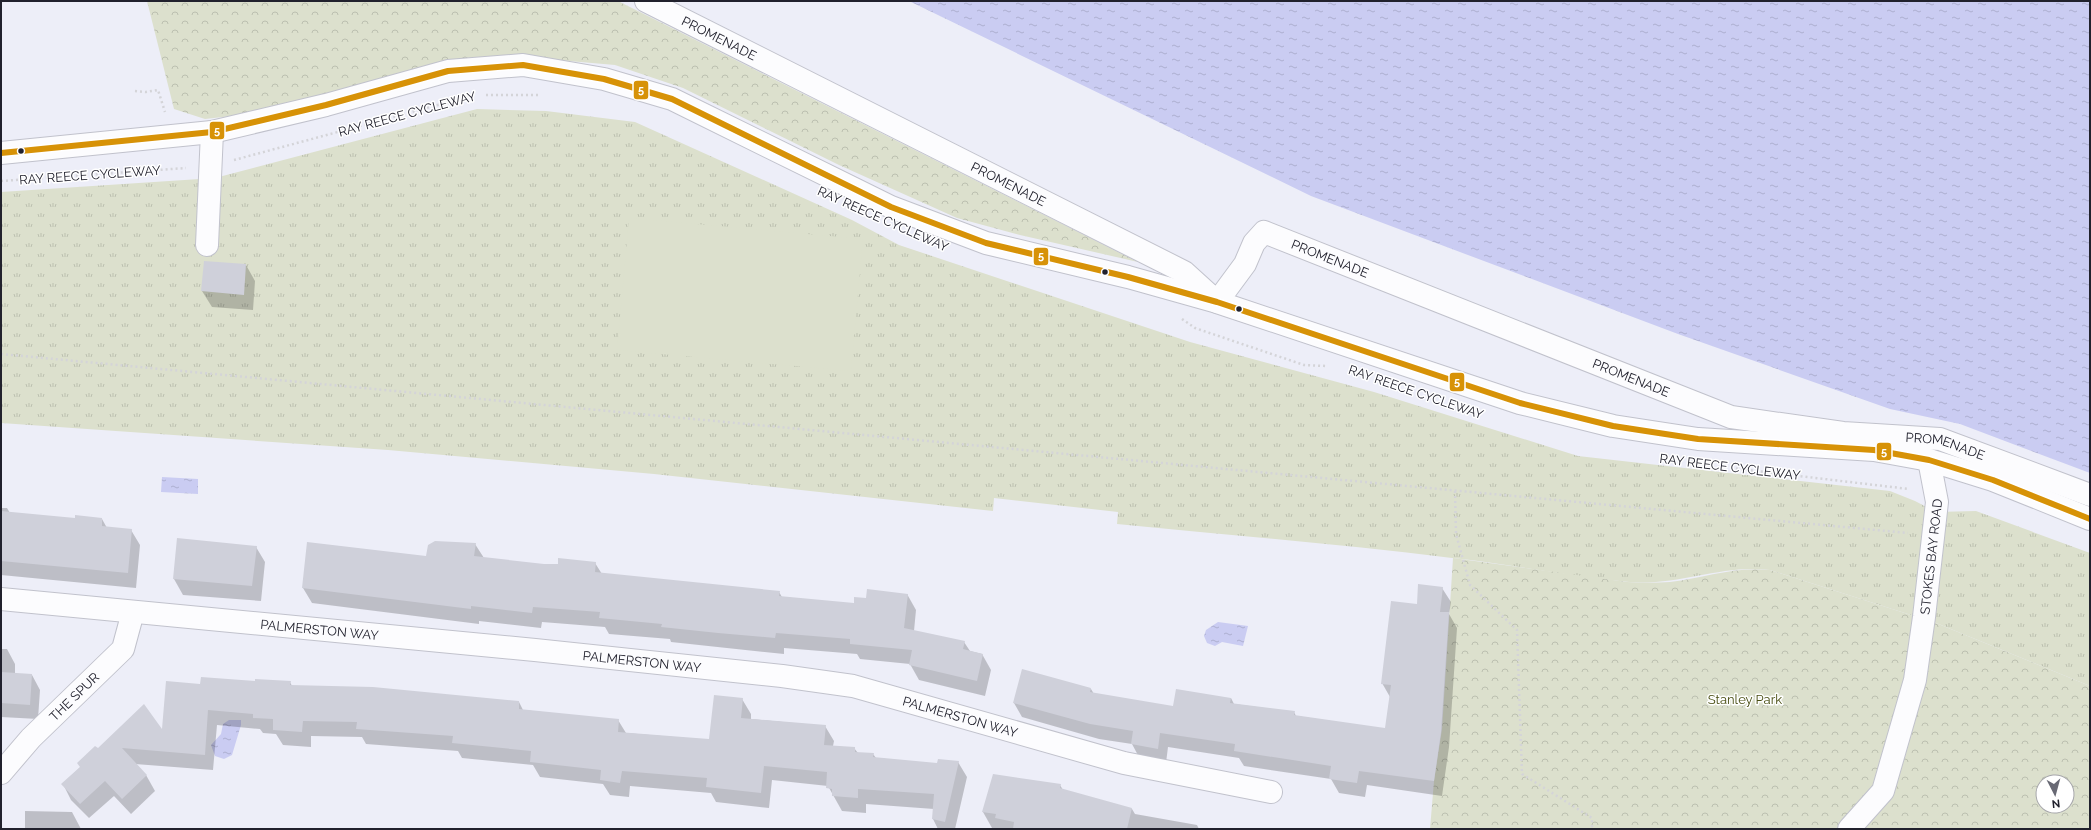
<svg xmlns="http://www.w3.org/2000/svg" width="2091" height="830" viewBox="0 0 2091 830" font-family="Raleway,sans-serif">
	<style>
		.grass { fill: url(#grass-tufts) }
		.park { fill: url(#park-crowns); fill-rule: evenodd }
		.garden { fill: #dce0cd }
		.water { fill: url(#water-ripples) }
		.shadow { fill: #0003 }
		.building { fill: #cfd0da }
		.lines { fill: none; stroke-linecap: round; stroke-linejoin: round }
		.minor-casing { stroke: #c1c2cc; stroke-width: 24 }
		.path { stroke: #d4d4d8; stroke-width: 2.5; stroke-dasharray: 2 3; stroke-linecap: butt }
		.minor { stroke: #fcfcfe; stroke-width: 22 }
		.bus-1-casing { stroke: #fff; stroke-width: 9 }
		.bus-1 { stroke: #d79207; stroke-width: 6 }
		.bus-dot { fill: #21212d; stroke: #fff; stroke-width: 1.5 }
		.labels { text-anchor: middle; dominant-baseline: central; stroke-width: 3; stroke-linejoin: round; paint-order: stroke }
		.street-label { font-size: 13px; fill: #21212d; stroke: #fff }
		.park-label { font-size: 13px; fill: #474c10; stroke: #fff }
		.line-badge { stroke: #fff; stroke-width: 1.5 }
		.badge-label { font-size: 11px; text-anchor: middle; font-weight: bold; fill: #fff }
	</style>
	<defs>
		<pattern id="grass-tufts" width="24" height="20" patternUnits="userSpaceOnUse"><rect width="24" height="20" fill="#dce0cd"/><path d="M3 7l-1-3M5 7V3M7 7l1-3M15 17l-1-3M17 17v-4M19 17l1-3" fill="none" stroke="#bcc0b0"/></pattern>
		<pattern id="park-crowns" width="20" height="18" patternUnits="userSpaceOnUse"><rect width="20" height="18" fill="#dce0cd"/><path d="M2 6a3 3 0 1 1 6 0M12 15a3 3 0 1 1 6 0" fill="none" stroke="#bcc0b0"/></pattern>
		<pattern id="water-ripples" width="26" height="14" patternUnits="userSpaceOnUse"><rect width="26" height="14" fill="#caccf2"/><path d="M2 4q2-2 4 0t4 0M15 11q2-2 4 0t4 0" fill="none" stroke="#adafd0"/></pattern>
	</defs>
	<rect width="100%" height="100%" fill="#edeef8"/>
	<path class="grass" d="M 477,109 L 546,111 L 635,122 L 852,220 L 899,245 L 1190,342 L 1374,392 L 1578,456 L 1890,491 L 1915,501 L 1936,512 L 1976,511 L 2090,553 L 2090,686 L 1936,623 L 1770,570 C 1722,564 1679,586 1629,582 C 1570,577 1511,564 1452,558 C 1341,544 1229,535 1117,524 L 1118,512 L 994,498 L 993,511 L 654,474 L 388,450 L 1,423 L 1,192 L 215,178 Z"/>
	<path class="park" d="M 147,1 L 618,1 L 1138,262 L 1020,235 L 957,218 L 839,165 L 683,88 L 615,65 L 523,57 L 277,111 L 205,119 L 174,109 Z
		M 1453,558 L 1627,582 C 1642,583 1656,583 1670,582 C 1705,578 1734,566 1770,570 L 1936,623 L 2090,686 L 2090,829 L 1430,829 L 1434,781 L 1442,729 ZM 2043,782 L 2067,782 L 2067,806 L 2043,806 Z"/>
	<path class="garden" d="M 629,218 L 863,239 L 851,371 L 617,350 Z"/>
	<path class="water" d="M 909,1 L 2090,1 L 2090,473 L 1960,424 L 1890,409 L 1678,334 L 1311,196 Z
		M 162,477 L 198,479 L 198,494 L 161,492 Z
		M 1218,622 L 1248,626 L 1243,646 L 1222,642 L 1215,646 L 1207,643 L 1204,636 L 1206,630 Z
		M 229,720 L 241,720 L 241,725 L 232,755 L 224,759 L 215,756 L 211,745 L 221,734 L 223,724 Z"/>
	<path class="shadow" d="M 246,265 L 255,281 L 253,310 L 212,307 L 202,291 Z
		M 1,508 L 7,508 L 10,513 L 76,519 L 102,519 L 107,528 L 131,530 L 140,545 L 136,588 L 1,575 Z
		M 178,539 L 256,547 L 265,562 L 261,601 L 183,595 L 174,579 Z
		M 475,544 L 484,558 L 544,565 L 595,563 L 602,574 L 779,592 L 782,597 L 855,604 L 867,599 L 907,594 L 916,610 L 914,631 L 964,642 L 970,651 L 982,654 L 991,670 L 985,696 L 919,680 L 910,664 L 860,659 L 857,654 L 784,648 L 784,654 L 671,642 L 670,639 L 609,634 L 605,627 L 542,622 L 541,628 L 479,621 L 479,624 L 312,603 L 303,588 Z
		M 1442,588 L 1451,602 L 1449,614 L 1457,628 L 1449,747 L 1442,796 L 1367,785 L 1365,797 L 1339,793 L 1331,779 L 1244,766 L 1239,758 L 1168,747 L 1166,763 L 1140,759 L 1132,744 L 1099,739 L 1022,717 L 1014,703 L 1091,689 L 1094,694 L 1174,707 L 1231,698 L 1234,704 L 1294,712 L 1296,716 L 1386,729 L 1390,697 L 1382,683 L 1417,605 Z
		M 1,649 L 7,649 L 15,664 L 15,674 L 32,675 L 40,690 L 38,719 L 1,717 Z
		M 290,682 L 292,686 L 519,702 L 523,710 L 618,720 L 626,733 L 710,740 L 742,699 L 751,714 L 751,719 L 825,726 L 834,741 L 833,746 L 854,748 L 858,753 L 873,754 L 876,758 L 938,764 L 958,762 L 967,777 L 955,829 L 938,829 L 933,819 L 934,809 L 866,804 L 866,813 L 842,811 L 828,786 L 772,780 L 769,808 L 716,802 L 711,793 L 630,786 L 629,797 L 610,795 L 603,784 L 540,777 L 533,765 L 462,758 L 458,751 L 366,744 L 362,737 L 311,736 L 311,747 L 283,745 L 276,734 L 263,733 L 260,729 L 217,725 L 213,770 L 135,764 L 146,775 L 155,791 L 131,814 L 114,796 L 89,818 L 71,800 L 63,784 L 98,750 L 163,731 L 201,685 Z
		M 1060,785 L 1063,790 L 1132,809 L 1135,814 L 1197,825 L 1199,829 L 1002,829 L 992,828 L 983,812 Z
		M 25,811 L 72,812 L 81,829 L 25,829 Z"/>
	<path class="building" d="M 204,261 L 246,264 L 244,295 L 201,291 Z
		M 1,511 L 75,518 L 75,515 L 102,518 L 102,526 L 132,529 L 128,573 L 1,561 Z
		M 177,538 L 257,546 L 252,586 L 173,579 Z
		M 435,541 L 476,543 L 474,556 L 544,564 L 558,564 L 558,558 L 596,562 L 595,572 L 780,591 L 779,596 L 854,603 L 854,597 L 866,598 L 867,589 L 908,594 L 904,628 L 965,641 L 963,649 L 983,654 L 977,681 L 909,665 L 912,650 L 850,644 L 850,639 L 776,633 L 775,638 L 718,633 L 661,627 L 662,624 L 599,618 L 600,612 L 533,607 L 532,613 L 471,606 L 471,609 L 302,588 L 307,542 L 426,556 L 428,545 Z
		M 1418,584 L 1443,587 L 1440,612 L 1449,612 L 1441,732 L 1434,781 L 1359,771 L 1357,783 L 1329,779 L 1331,766 L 1234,751 L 1235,744 L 1160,733 L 1158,749 L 1131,744 L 1133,731 L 1090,724 L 1013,703 L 1022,669 L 1091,688 L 1090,692 L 1173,706 L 1176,689 L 1231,698 L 1230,703 L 1295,711 L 1294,715 L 1385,728 L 1391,685 L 1381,684 L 1391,601 L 1417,604 Z
		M 1,672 L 32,674 L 30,705 L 1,703 Z
		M 201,677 L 255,681 L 255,679 L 291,681 L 290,685 L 373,687 L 519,701 L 519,709 L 619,719 L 618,732 L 709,739 L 714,695 L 743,698 L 741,718 L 826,725 L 824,745 L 855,747 L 855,752 L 874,753 L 873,757 L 937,763 L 938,759 L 959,761 L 945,822 L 932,819 L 934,794 L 858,789 L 858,798 L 832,796 L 832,789 L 826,788 L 827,772 L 764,766 L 761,793 L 706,787 L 707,778 L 622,771 L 620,783 L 600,780 L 601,770 L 530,762 L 531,751 L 452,743 L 453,736 L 356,729 L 357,722 L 303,721 L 302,732 L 273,730 L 273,719 L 253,718 L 253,714 L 208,710 L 205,755 L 122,748 L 147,775 L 122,799 L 105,781 L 80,804 L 61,784 L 80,767 L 77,763 L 95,746 L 98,748 L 144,704 L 162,729 L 166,681 L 200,684 Z
		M 993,774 L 1061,784 L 1060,788 L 1132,808 L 1127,829 L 1013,829 L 1014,822 L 995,818 L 996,814 L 982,812 Z"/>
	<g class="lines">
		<defs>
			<g id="minor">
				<path id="s1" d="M 646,1 L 1184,272 L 1217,302 L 1245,264 L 1254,243 L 1264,232 L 1731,417 L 1843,433 L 1940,439 L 2090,495"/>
				<path d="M 1,153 L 212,132 L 326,105 L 448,71 L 523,65 L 604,79 L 672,99 L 891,207 L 986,243 L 1128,277 L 1217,302 L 1520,403 L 1613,426 L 1698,439 L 1874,450 L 1929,460 L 1993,480 L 2090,519"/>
				<path d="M 207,245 L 212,132"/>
				<path id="s2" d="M 1,599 L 535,650 L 782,676 L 853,686 L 1124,763 L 1271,792"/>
				<path id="s3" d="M 1,773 L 31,738 L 123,649 L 133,612"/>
				<path id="s4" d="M 1849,829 L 1883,791 L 1915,680 L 1924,617 L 1937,502 L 1929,460"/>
			</g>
		</defs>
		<use href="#minor" class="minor-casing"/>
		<path class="path" d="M 135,91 L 146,92 L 158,90 L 165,112
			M 486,95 L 541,95
			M 234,160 L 471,96
			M 1,181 L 186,168
			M 1182,319 L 1195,328 L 1304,365 L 1326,366
			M 1,354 L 1908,533
			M 1731,468 L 1909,489
			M 1455,491 L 1456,534 L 1470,585 L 1517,630 L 1522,774 L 1592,818 L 1592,829"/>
		<use href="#minor" class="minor"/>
		<defs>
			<path id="bus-1" d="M 1,153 L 212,132 L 326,105 L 448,71 L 523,65 L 604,79 L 672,99 L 891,207 L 986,243 L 1128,277 L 1217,302 L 1520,403 L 1613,426 L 1698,439 L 1874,450 L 1929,460 L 1993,480 L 2090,519"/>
		</defs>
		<use href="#bus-1" class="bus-1-casing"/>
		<use href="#bus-1" class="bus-1"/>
	</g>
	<g class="bus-dot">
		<circle cx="21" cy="151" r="3.5"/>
		<circle cx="1105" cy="272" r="3.5"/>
		<circle cx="1239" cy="309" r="3.5"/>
	</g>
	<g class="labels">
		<g class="street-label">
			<text stroke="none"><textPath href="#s1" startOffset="82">PROMENADE</textPath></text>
			<text transform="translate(407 114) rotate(-15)">RAY REECE CYCLEWAY</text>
			<text transform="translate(90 175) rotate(-4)">RAY REECE CYCLEWAY</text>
			<text stroke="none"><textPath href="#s1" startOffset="406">PROMENADE</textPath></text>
			<text transform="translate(883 219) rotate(24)">RAY REECE CYCLEWAY</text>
			<text stroke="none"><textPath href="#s1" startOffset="803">PROMENADE</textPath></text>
			<text stroke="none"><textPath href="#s1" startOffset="1127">PROMENADE</textPath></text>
			<text transform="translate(1416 392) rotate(19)">RAY REECE CYCLEWAY</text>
			<text stroke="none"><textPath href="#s1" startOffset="1451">PROMENADE</textPath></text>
			<text transform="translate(1730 467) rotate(7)">RAY REECE CYCLEWAY</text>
			<text stroke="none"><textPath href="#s4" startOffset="291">STOKES BAY ROAD</textPath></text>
			<text stroke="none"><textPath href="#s2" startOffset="320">PALMERSTON WAY</textPath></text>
			<text stroke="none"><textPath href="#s2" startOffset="644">PALMERSTON WAY</textPath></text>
			<text stroke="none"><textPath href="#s3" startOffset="106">THE SPUR</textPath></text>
			<text stroke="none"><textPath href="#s2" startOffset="968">PALMERSTON WAY</textPath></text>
		</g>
		<g class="park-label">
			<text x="1745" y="699">Stanley Park</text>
		</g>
	</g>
	<g class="line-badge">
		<rect x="633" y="80" width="16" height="20" rx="4" fill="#d79207"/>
		<rect x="209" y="121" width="16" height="19" rx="4" fill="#d79207"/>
		<rect x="1033" y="247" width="16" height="19" rx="4" fill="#d79207"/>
		<rect x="1449" y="372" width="16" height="20" rx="4" fill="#d79207"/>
		<rect x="1876" y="442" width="16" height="19" rx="4" fill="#d79207"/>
	</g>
	<g class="badge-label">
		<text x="641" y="94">5</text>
		<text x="217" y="135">5</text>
		<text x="1041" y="260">5</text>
		<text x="1457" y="386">5</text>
		<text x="1884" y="456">5</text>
	</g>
	<rect width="2091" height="830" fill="none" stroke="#21212d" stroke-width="4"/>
	<g transform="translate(2055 794) rotate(174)"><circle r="19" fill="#ffffff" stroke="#a6a6ab"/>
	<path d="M0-3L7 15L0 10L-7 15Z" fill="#686974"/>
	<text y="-6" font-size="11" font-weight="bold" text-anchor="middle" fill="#21212d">N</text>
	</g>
</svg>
